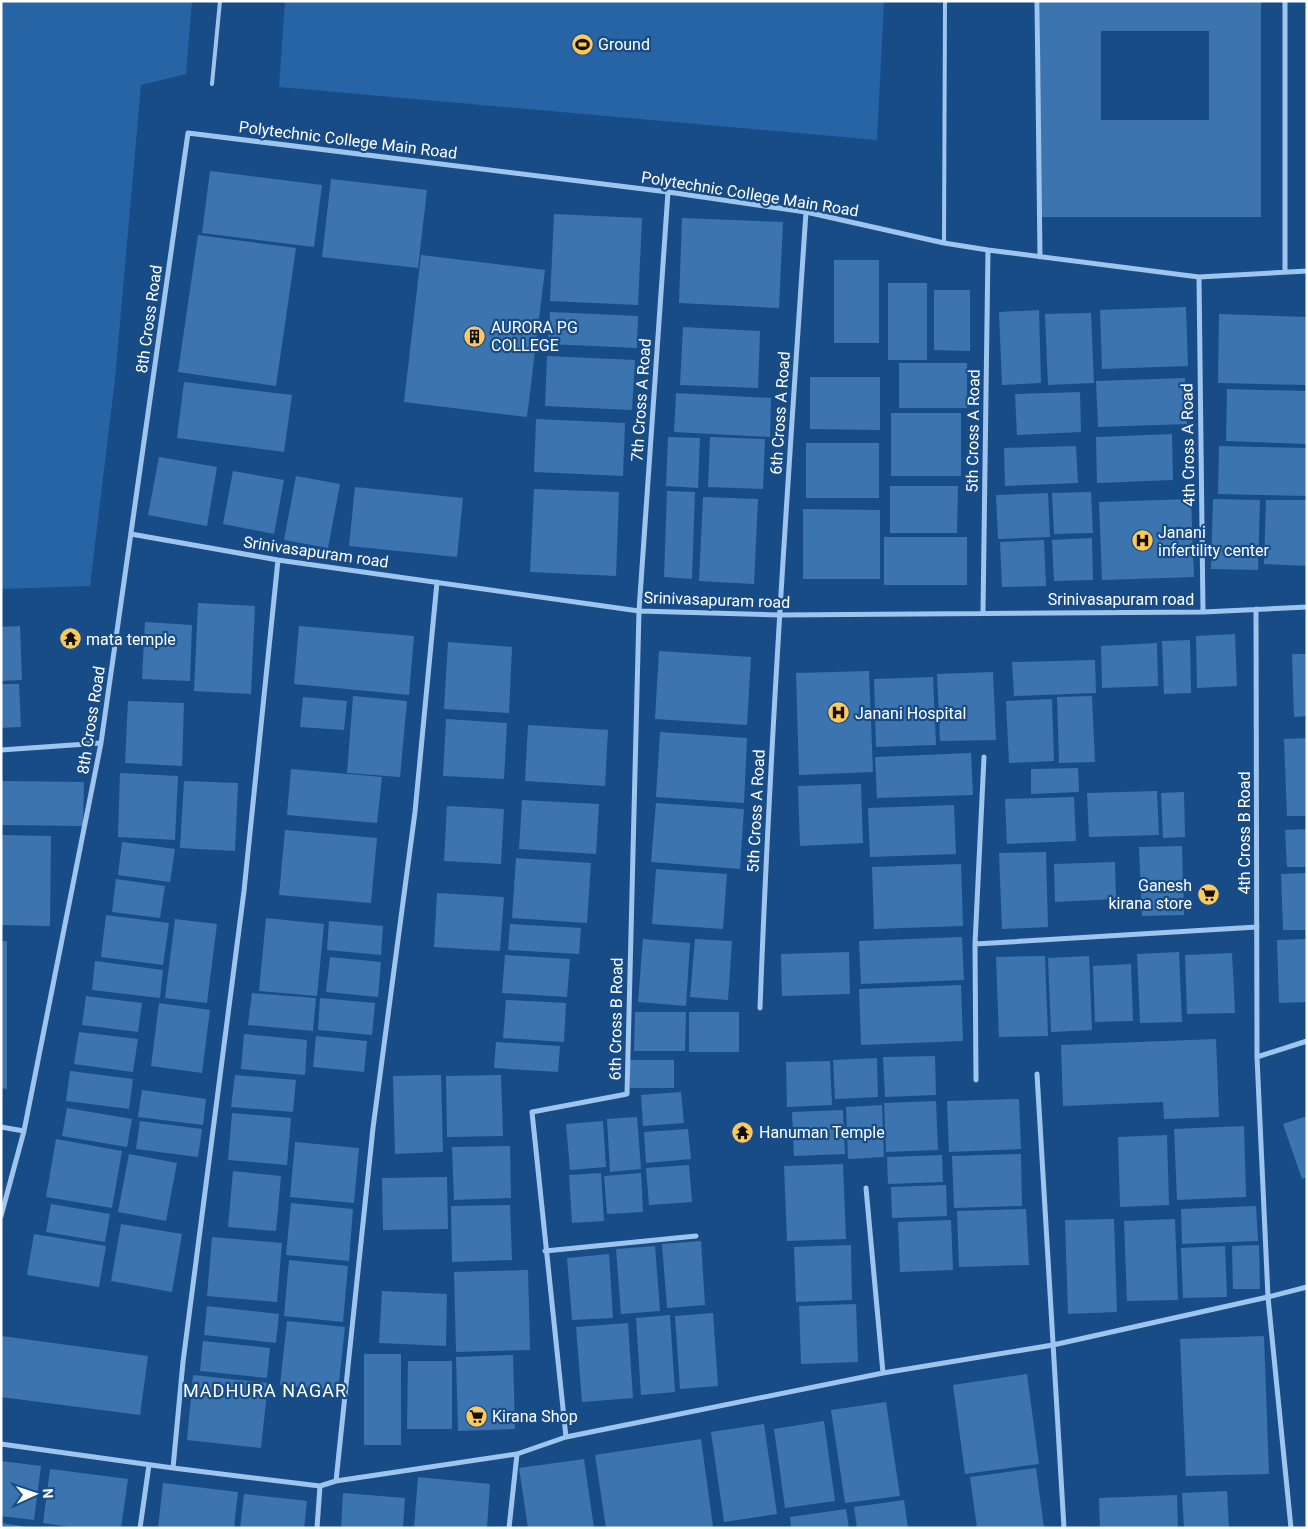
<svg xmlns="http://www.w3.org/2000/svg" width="1308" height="1529" viewBox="0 0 1308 1529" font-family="Roboto,sans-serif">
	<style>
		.green { fill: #2764a5 }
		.building { fill: #3c74af; fill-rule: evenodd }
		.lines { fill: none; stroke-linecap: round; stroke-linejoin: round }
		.lane { stroke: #9ec5ed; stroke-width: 4 }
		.street { stroke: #9ec5ed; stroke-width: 5 }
		.labels { text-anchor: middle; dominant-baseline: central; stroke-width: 4.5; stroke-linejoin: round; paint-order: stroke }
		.poi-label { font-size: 16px; fill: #fff; stroke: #174c87; text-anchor: start }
		.street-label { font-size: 16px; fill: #fff; stroke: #174c87 }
		.neighbourhood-label { font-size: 18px; letter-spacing: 1px; fill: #fff; stroke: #174c87 }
	</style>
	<rect width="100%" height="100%" fill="#174c87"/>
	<path class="green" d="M 1,1 L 192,1 L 186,74 L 141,85 L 115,379 L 90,586 L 1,589 Z
		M 285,1 L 884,1 L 877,140 L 279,87 Z"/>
	<path class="building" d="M 1040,1 L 1261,1 L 1261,217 L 1040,217 ZM 1101,31 L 1209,31 L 1209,120 L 1101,120 Z
		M 210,171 L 322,185 L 314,247 L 202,233 Z
		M 331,179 L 427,190 L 418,268 L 322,257 Z
		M 554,214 L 642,218 L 638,305 L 550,301 Z
		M 682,218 L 783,222 L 779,308 L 679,303 Z
		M 198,235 L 296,248 L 276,386 L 178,372 Z
		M 421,255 L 545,270 L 527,417 L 404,402 Z
		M 834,260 L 879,260 L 879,343 L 834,343 Z
		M 888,283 L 927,283 L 927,360 L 888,360 Z
		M 934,290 L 970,290 L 970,351 L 934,350 Z
		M 1186,307 L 1188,366 L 1102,369 L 1100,310 Z
		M 1039,310 L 1041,383 L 1002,385 L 999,312 Z
		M 550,312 L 638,316 L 637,348 L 548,344 Z
		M 1091,313 L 1094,383 L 1048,385 L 1045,314 Z
		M 1219,314 L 1307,317 L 1307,385 L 1218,383 Z
		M 683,327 L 760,331 L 758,388 L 680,385 Z
		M 547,356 L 635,360 L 632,410 L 545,406 Z
		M 899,363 L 967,363 L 967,408 L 899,408 Z
		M 810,377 L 880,377 L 880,430 L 810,429 Z
		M 1185,378 L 1187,424 L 1098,427 L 1096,381 Z
		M 184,382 L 292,395 L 284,452 L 177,438 Z
		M 1227,389 L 1307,391 L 1307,444 L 1226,441 Z
		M 1080,392 L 1081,432 L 1017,435 L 1015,394 Z
		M 676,393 L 771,398 L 770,437 L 674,432 Z
		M 891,413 L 961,413 L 961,476 L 891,476 Z
		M 536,419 L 625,423 L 623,476 L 534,472 Z
		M 1172,434 L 1173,480 L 1097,483 L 1096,437 Z
		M 668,437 L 700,438 L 698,488 L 666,486 Z
		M 710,437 L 765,439 L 763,489 L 708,487 Z
		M 806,443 L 879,443 L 879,498 L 806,498 Z
		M 1076,446 L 1078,483 L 1005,486 L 1004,448 Z
		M 1219,446 L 1307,448 L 1307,496 L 1218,494 Z
		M 159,457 L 217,467 L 207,526 L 148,515 Z
		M 233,471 L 284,480 L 274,534 L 223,524 Z
		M 296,476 L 340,484 L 328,548 L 284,540 Z
		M 890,486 L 958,486 L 957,533 L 890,533 Z
		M 355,487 L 463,498 L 457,557 L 349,546 Z
		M 534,489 L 619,492 L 616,576 L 530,572 Z
		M 667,491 L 695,492 L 692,579 L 664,577 Z
		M 1091,492 L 1093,533 L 1054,534 L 1052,493 Z
		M 1048,493 L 1050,537 L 998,539 L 996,495 Z
		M 703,497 L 758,499 L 754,584 L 699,581 Z
		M 1191,499 L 1194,577 L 1102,580 L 1099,502 Z
		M 1213,499 L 1260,500 L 1258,570 L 1211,569 Z
		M 1266,500 L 1307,500 L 1307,566 L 1264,564 Z
		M 803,509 L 880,510 L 880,579 L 803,579 Z
		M 884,537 L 967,537 L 967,585 L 884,585 Z
		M 1092,538 L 1093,580 L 1054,581 L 1052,540 Z
		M 1044,540 L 1046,586 L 1002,587 L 1000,542 Z
		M 198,603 L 255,606 L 251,694 L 194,691 Z
		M 145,622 L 192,625 L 190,681 L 142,679 Z
		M 20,626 L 22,680 L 1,681 L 1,627 Z
		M 299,626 L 414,636 L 409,695 L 294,684 Z
		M 1235,634 L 1237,686 L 1197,688 L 1196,636 Z
		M 1190,640 L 1191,693 L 1164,694 L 1162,641 Z
		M 448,642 L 512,647 L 509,713 L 444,709 Z
		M 1157,643 L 1158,686 L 1102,688 L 1101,646 Z
		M 659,651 L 751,657 L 747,725 L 655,719 Z
		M 1292,654 L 1307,654 L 1307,716 L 1294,717 Z
		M 1095,660 L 1096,693 L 1014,696 L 1012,662 Z
		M 869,671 L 873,772 L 799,775 L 796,673 Z
		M 993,672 L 996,740 L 940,741 L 937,674 Z
		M 933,677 L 936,745 L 876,747 L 874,679 Z
		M 1,684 L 19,684 L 21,727 L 1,728 Z
		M 353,696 L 407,701 L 400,777 L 347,773 Z
		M 1092,696 L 1095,762 L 1059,763 L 1057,697 Z
		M 303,697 L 347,701 L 344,730 L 300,727 Z
		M 1052,699 L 1054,761 L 1009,763 L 1006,701 Z
		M 128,701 L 184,703 L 182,766 L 125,763 Z
		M 446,719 L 507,723 L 504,779 L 443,776 Z
		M 528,725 L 608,730 L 605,786 L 525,781 Z
		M 660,732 L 747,738 L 744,803 L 656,797 Z
		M 1307,738 L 1307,816 L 1287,816 L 1284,739 Z
		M 971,753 L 973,795 L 877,798 L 875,757 Z
		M 1078,768 L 1079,792 L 1031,794 L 1031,769 Z
		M 291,769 L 382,777 L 377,823 L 287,815 Z
		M 120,773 L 178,776 L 175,840 L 118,837 Z
		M 1,781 L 84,782 L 83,826 L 1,825 Z
		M 184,781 L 238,783 L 235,851 L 180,848 Z
		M 861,784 L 863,843 L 800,846 L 798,786 Z
		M 1157,791 L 1159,835 L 1089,837 L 1087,793 Z
		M 1184,792 L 1185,837 L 1163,838 L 1161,793 Z
		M 1074,797 L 1076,841 L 1007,844 L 1005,799 Z
		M 522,800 L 599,804 L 596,854 L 519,849 Z
		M 656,803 L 744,809 L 740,869 L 651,862 Z
		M 954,805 L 956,854 L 870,857 L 868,808 Z
		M 447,806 L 504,809 L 501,864 L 444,861 Z
		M 1307,829 L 1307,867 L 1287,867 L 1285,830 Z
		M 285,830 L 377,838 L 371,903 L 279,895 Z
		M 1,835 L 51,836 L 50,926 L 1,925 Z
		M 122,842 L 175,849 L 170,882 L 118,875 Z
		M 1182,846 L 1184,915 L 1142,916 L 1139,847 Z
		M 1046,852 L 1048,927 L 1002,929 L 999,853 Z
		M 516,858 L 591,863 L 587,923 L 512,918 Z
		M 1115,862 L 1116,899 L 1055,902 L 1054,864 Z
		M 961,864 L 963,926 L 874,929 L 872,867 Z
		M 656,869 L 727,874 L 723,929 L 652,924 Z
		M 1307,873 L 1307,930 L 1283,930 L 1281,874 Z
		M 116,879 L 165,886 L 160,918 L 112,912 Z
		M 437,893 L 504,897 L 500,951 L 434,947 Z
		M 106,915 L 169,923 L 163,965 L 101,957 Z
		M 266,918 L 324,924 L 317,996 L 259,991 Z
		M 175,919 L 217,924 L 207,1003 L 165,998 Z
		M 329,921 L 383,926 L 381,955 L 327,950 Z
		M 510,924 L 581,928 L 579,954 L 508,950 Z
		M 962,937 L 964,980 L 861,984 L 859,941 Z
		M 643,939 L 690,943 L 686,1006 L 638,1002 Z
		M 695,939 L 732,941 L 728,1000 L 690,997 Z
		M 1307,939 L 1307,1002 L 1279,1003 L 1277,940 Z
		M 1,941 L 7,941 L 7,1089 L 1,1088 Z
		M 849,952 L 850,994 L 782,996 L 781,954 Z
		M 1179,952 L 1182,1022 L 1140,1023 L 1137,954 Z
		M 1232,953 L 1235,1013 L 1187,1014 L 1185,955 Z
		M 505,955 L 570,959 L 567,997 L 502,993 Z
		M 1045,956 L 1048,1036 L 999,1037 L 996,957 Z
		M 1089,956 L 1092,1030 L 1051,1032 L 1048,958 Z
		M 330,957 L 381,962 L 378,997 L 326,992 Z
		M 95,961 L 163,970 L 160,998 L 92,990 Z
		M 1131,964 L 1133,1021 L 1095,1022 L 1093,966 Z
		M 961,985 L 963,1041 L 861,1045 L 859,989 Z
		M 252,993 L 316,998 L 313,1031 L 248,1025 Z
		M 86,996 L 142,1003 L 138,1032 L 82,1025 Z
		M 320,998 L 375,1003 L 372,1035 L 318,1030 Z
		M 506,1000 L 566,1003 L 564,1042 L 503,1038 Z
		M 159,1003 L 210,1010 L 202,1073 L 151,1066 Z
		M 635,1012 L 686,1012 L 685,1051 L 634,1051 Z
		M 689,1012 L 739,1012 L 739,1052 L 689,1052 Z
		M 79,1032 L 138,1039 L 133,1072 L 74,1064 Z
		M 244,1034 L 307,1040 L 305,1075 L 241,1069 Z
		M 316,1036 L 367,1041 L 364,1072 L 313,1067 Z
		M 1216,1039 L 1219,1117 L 1164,1119 L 1163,1102 L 1063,1106 L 1061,1045 Z
		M 496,1042 L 560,1046 L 558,1072 L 494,1068 Z
		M 935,1056 L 936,1095 L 885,1097 L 883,1057 Z
		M 877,1058 L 878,1097 L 835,1099 L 833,1060 Z
		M 630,1060 L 674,1060 L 674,1088 L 630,1088 Z
		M 830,1061 L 832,1105 L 787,1107 L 786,1062 Z
		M 70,1071 L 133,1079 L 129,1109 L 66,1101 Z
		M 235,1075 L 296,1080 L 293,1112 L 231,1107 Z
		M 441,1075 L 443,1152 L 395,1154 L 393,1076 Z
		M 501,1075 L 503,1136 L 447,1137 L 446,1076 Z
		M 142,1090 L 206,1099 L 203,1125 L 138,1117 Z
		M 681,1092 L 684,1123 L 643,1126 L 641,1095 Z
		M 1019,1099 L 1021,1149 L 949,1152 L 947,1101 Z
		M 936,1101 L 938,1150 L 886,1152 L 884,1103 Z
		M 882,1105 L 884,1157 L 848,1159 L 846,1107 Z
		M 67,1108 L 132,1119 L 127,1147 L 62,1136 Z
		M 843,1110 L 845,1154 L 794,1156 L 792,1112 Z
		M 232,1113 L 291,1118 L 287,1165 L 228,1160 Z
		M 1307,1116 L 1307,1177 L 1302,1179 L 1283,1124 Z
		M 637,1117 L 641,1169 L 610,1172 L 607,1119 Z
		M 140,1121 L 202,1129 L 198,1157 L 136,1149 Z
		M 603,1121 L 606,1167 L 570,1170 L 566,1124 Z
		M 1244,1126 L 1246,1197 L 1177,1200 L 1174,1129 Z
		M 688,1129 L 691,1159 L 646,1163 L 644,1132 Z
		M 1167,1135 L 1169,1205 L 1120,1207 L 1118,1137 Z
		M 56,1139 L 122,1151 L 112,1208 L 46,1197 Z
		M 295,1142 L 359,1148 L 354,1203 L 290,1197 Z
		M 510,1146 L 511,1198 L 454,1200 L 452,1147 Z
		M 129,1154 L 177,1163 L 166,1221 L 118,1212 Z
		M 1021,1154 L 1022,1206 L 954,1208 L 952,1156 Z
		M 942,1155 L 943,1182 L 888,1184 L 887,1157 Z
		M 843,1164 L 846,1239 L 787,1241 L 784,1166 Z
		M 689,1165 L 692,1202 L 649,1205 L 646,1168 Z
		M 233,1171 L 281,1176 L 276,1231 L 228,1227 Z
		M 601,1173 L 604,1221 L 572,1223 L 569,1175 Z
		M 641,1173 L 643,1212 L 607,1214 L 604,1176 Z
		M 447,1177 L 448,1229 L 383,1230 L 382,1178 Z
		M 946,1185 L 947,1216 L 892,1218 L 891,1187 Z
		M 291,1203 L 353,1209 L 349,1261 L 286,1255 Z
		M 51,1204 L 110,1214 L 105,1242 L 46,1232 Z
		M 510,1205 L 512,1260 L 452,1262 L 451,1206 Z
		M 1256,1206 L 1258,1241 L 1182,1244 L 1181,1209 Z
		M 1026,1209 L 1029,1265 L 959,1267 L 957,1211 Z
		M 1114,1219 L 1117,1312 L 1068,1314 L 1065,1220 Z
		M 1175,1219 L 1178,1300 L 1127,1301 L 1124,1221 Z
		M 951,1220 L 953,1270 L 900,1272 L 898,1222 Z
		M 121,1224 L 182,1234 L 172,1292 L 111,1281 Z
		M 34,1234 L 106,1246 L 99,1287 L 27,1275 Z
		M 212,1237 L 282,1243 L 277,1302 L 207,1296 Z
		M 701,1241 L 705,1305 L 667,1308 L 662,1244 Z
		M 851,1245 L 852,1300 L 796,1302 L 794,1247 Z
		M 1259,1245 L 1260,1289 L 1233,1289 L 1232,1246 Z
		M 655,1246 L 660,1311 L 621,1314 L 616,1249 Z
		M 1225,1246 L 1227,1297 L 1183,1298 L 1181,1248 Z
		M 609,1254 L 613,1318 L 572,1320 L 567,1258 Z
		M 289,1260 L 348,1266 L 343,1322 L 284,1316 Z
		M 528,1270 L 530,1350 L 456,1352 L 454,1272 Z
		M 382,1291 L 447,1294 L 446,1346 L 379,1343 Z
		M 856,1304 L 858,1362 L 801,1364 L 799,1306 Z
		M 207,1306 L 279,1314 L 276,1343 L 204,1335 Z
		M 713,1313 L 718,1386 L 680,1389 L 675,1316 Z
		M 670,1315 L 675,1392 L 641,1395 L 636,1318 Z
		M 287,1321 L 345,1327 L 338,1391 L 280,1385 Z
		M 628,1323 L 633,1398 L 582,1402 L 576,1327 Z
		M 2,1336 L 148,1356 L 140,1415 L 1,1397 Z
		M 1264,1336 L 1269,1474 L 1186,1476 L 1180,1339 Z
		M 203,1341 L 270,1348 L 267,1378 L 200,1371 Z
		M 364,1354 L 401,1354 L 401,1445 L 364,1445 Z
		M 513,1355 L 515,1429 L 458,1431 L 456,1357 Z
		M 408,1361 L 452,1361 L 452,1429 L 407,1429 Z
		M 1027,1374 L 1039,1464 L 965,1474 L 953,1385 Z
		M 193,1375 L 268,1383 L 261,1448 L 187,1440 Z
		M 886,1402 L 900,1496 L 845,1503 L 831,1410 Z
		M 824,1421 L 835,1501 L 785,1508 L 774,1429 Z
		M 764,1424 L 777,1514 L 724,1522 L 711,1432 Z
		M 701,1439 L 713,1527 L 606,1528 L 595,1455 Z
		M 584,1459 L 594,1528 L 528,1528 L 519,1468 Z
		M 1,1461 L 41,1466 L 34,1520 L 1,1516 Z
		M 1036,1468 L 1044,1528 L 977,1528 L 970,1477 Z
		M 50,1469 L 128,1479 L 121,1528 L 78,1528 L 43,1523 Z
		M 418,1477 L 490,1484 L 487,1528 L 414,1528 Z
		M 163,1483 L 238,1492 L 234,1528 L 158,1528 Z
		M 1227,1491 L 1229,1528 L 1184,1528 L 1182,1493 Z
		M 343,1493 L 405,1498 L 403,1528 L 341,1528 Z
		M 244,1494 L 307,1501 L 304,1528 L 240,1528 Z
		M 1177,1495 L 1178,1528 L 1100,1528 L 1099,1498 Z
		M 904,1500 L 908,1528 L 857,1528 L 854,1507 Z
		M 846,1509 L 849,1528 L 791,1528 L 790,1517 Z
		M 1,1523 L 28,1527 L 28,1528 L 1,1528 Z"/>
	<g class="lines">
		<path class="lane" d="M 212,84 L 220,1
			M 944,243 L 945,1"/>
		<path class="street" d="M 1037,1 L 1040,257
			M 1285,272 L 1285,1
			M 1199,277 L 1203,612
			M 131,534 L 278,560 L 639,611 L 779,615 L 1203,612 L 1307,607
			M 1256,609 L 1257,1057 L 1268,1297 L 1291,1528
			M 983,612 L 988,250
			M 1,750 L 101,743
			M 984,757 L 975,944 L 1257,927
			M 975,944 L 976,1080
			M 760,1008 C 770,743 788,478 806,212
			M 1257,1057 L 1307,1041
			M 1037,1074 L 1064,1528
			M 1,1127 L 24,1131
			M 866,1188 L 883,1373
			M 1,1216 L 24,1131 L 101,743 L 188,133 L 668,192 L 806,212 L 944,243 L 988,250 L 1199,277 L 1307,271
			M 545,1251 L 696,1236
			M 566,1437 L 532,1112 L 627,1094 L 639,611 L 668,192
			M 1,1444 L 173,1468 L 320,1486 L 336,1481 L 517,1454 L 566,1437 L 883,1373 L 1053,1345 L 1268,1297 L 1307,1287
			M 173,1468 L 183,1362 L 244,891 L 278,560
			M 336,1481 L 373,1128 L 415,812 L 437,582
			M 140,1528 L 149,1465
			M 317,1528 L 320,1486
			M 509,1528 L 517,1454"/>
	</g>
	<defs>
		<symbol id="stadium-disc" viewBox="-11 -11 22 22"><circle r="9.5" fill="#ffc95a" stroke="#174c87"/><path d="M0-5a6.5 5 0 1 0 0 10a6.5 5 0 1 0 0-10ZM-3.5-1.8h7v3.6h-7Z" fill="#111"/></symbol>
		<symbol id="building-disc" viewBox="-11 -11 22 22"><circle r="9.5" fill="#ffc95a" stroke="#174c87"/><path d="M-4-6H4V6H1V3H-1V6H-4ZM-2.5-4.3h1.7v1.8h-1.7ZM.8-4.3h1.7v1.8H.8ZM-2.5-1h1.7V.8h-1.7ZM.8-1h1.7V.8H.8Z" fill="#111"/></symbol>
		<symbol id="hospital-disc" viewBox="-11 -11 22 22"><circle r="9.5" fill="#ffc95a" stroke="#174c87"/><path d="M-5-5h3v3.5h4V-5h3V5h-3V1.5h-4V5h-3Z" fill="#111"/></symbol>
		<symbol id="temple-disc" viewBox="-11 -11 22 22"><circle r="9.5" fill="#ffc95a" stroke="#174c87"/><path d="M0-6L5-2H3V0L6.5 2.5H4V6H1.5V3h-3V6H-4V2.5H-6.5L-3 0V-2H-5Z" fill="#111"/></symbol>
		<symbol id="supermarket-disc" viewBox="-11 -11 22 22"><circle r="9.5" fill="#ffc95a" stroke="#174c87"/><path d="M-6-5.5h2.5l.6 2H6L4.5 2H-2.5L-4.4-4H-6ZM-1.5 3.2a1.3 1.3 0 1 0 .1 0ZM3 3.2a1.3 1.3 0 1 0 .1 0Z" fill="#111"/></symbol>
	</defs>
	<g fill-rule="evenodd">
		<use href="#stadium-disc" x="570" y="32" width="25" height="25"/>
		<use href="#building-disc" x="462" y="324" width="25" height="25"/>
		<use href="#hospital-disc" x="1130" y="528" width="25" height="25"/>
		<use href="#temple-disc" x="58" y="626" width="25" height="25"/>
		<use href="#hospital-disc" x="826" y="700" width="25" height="25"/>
		<use href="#supermarket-disc" x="1196" y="882" width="25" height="25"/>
		<use href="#temple-disc" x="730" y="1120" width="25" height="25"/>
		<use href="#supermarket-disc" x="464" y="1404" width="25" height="25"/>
	</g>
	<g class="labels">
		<g class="poi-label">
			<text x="598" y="44">Ground</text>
			<text x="491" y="327">AURORA PG<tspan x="491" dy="18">COLLEGE</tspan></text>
			<text x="1158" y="532">Janani<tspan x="1158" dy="18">infertility center</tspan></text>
			<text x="86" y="639">mata temple</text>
			<text x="855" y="713">Janani Hospital</text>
			<text x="1192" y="885" text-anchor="end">Ganesh<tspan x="1192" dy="18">kirana store</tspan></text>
			<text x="759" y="1132">Hanuman Temple</text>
			<text x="492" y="1416">Kirana Shop</text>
		</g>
		<g class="street-label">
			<text transform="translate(348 140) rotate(7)">Polytechnic College Main Road</text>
			<text transform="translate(750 194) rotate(9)">Polytechnic College Main Road</text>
			<text transform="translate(149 319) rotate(-82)">8th Cross Road</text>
			<text transform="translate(641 400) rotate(-86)">7th Cross A Road</text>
			<text transform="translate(780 413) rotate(-86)">6th Cross A Road</text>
			<text transform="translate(973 431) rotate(-89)">5th Cross A Road</text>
			<text transform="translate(1188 445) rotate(-91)">4th Cross A Road</text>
			<text transform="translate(316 552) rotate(8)">Srinivasapuram road</text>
			<text x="1121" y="599">Srinivasapuram road</text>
			<text transform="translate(717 600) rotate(2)">Srinivasapuram road</text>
			<text transform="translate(91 720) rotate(-81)">8th Cross Road</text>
			<text transform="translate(756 811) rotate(-87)">5th Cross A Road</text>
			<text transform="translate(1244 833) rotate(-90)">4th Cross B Road</text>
			<text transform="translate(616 1019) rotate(-89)">6th Cross B Road</text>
		</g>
		<g class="neighbourhood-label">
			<text x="265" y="1390">MADHURA NAGAR</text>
		</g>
	</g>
	<rect width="1308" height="1529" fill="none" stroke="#ffffff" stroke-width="5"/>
	<g transform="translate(35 1494) rotate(87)" stroke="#174c87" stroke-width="4" paint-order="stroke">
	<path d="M0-4L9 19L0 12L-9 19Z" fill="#ffffff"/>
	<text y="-8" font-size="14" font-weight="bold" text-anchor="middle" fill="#ffffff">N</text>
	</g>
</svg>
